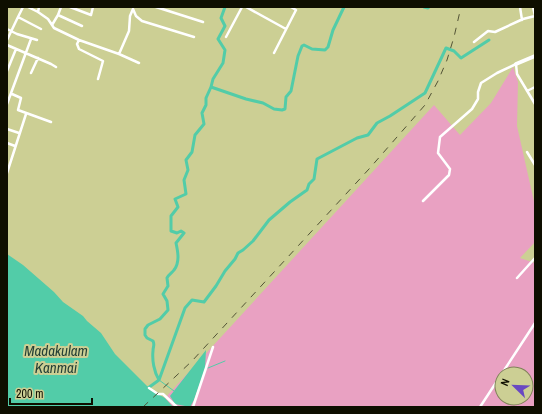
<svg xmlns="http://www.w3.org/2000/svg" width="542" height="414" viewBox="0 0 542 414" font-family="'Archivo Narrow',sans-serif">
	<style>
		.green { fill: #e9a1c2; fill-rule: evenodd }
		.water { fill: #52cca8 }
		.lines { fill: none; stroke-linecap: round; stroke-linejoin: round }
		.stream { stroke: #52cca8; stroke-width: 1 }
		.canal { stroke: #52cca8; stroke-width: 3 }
		.street { stroke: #fff; stroke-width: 2.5 }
		.secondary { stroke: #fff; stroke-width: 4 }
		.rail { stroke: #535436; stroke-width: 1; stroke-dasharray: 7 7; stroke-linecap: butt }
		.labels { text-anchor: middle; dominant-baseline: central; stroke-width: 4; stroke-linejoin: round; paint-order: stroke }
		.water-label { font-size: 15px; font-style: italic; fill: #243f36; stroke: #cccf94 }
	</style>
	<rect width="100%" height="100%" fill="#cccf94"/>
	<path class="green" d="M 513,67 L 518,82 L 517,126 L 535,206 L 535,242 L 520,258 L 535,263 L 535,407 L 173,407 L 165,398 L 434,105 L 460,135 L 491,103 ZM 502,374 L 526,374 L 526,398 L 502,398 Z"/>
	<path class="water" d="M 7,254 L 23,265 L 54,292 L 63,302 L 83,316 L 87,321 L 101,333 L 115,354 L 151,390 L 165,398 L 173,407 L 7,407 Z
		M 206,350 L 205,369 L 194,400 L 190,407 L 175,404 L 170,396 Z"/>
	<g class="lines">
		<path class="stream" d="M 208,368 L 225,361
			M 159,380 L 174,391"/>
		<path class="canal" d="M 424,7 L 428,8 L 429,7
			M 211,87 L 213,79 L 223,63 L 225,50 L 218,39 L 225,26 L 221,18 L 225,7
			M 159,380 L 185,308 L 192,300 L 204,302 L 216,286 L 225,271 L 235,259 L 238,253 L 243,250 L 253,241 L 269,220 L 290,202 L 307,190 L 309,184 L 314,179 L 317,159 L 357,138 L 368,135 L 377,123 L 390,116 L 425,93 L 446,48 L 454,51 L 461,58 L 489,40
			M 148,388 L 159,380 C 154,372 152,360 153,351 C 153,346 155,345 153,341 L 147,338 L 145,335 L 145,329 L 148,325 L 160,319 L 168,310 L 167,301 L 163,294 L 168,286 L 167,278 C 169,274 172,273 174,270 C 180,262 178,252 176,243 L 184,233 L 181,231 L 177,233 L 171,231 L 171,216 L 178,207 L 175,199 L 186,194 L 184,180 L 188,170 L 186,160 L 192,152 L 195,135 L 204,124 L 202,113 L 206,105 L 206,98 L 211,87 L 246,99 L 263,103 L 274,109 L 282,110 L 285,109 L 286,97 L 291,91 L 298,56 L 302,46 L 304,45 L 312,49 L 325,50 L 328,47 L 333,30 L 344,7"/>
		<path class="street" d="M 23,7 L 18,17 L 41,29
			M 28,7 L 38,12
			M 39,7 L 38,12 L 48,19 L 54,28 L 79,40 L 119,54 L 139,63
			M 61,7 L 58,15 L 82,26
			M 70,7 L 91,15 L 93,7
			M 156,7 L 203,22
			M 246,7 L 286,29
			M 520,7 L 522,20
			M 533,7 L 535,16
			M 133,9 L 136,16 L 142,21 L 194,37
			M 52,25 L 58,15
			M 7,29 L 17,34 L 37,40
			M 226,37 L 242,7
			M 7,40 L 18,17
			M 79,40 L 77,44 L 79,49 L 103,61 L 98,79
			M 474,42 L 488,31 L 495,32 L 523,19 L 535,16
			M 7,45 L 51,64 L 56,67
			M 274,53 L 296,10 L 291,7
			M 119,54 L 129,31 L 130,16 L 133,9
			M 7,71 L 16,49
			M 31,73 L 38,58
			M 527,91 L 535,87
			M 12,94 L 21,98 L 18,110 L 51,122
			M 7,104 L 31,39
			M 7,129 L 19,133
			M 7,143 L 15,146
			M 527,152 L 535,165
			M 7,173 L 26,114
			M 423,201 L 449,175 L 450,169 L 438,153 L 440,137 L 472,109 L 478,99 L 478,92 L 481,83 L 497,73 L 516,64 L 517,74 L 535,104
			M 517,278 L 535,258
			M 149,388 L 158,394 L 163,394 L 177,407
			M 193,407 L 213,347
			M 480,407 L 535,323"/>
		<path class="secondary" d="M 516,64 L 535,56"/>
		<path class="rail" d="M 143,407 L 192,361 L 369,169 L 425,105 L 438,81 L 447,60 L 454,37 L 461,7"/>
	</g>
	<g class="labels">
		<g class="water-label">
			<text x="56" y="350">Madakulam<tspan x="56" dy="17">Kanmai</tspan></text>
		</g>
	</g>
	<rect width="542" height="414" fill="none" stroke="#0e0e00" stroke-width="16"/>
	<g transform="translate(514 386) rotate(293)"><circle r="19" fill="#cccf94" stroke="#808259"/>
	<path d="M0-3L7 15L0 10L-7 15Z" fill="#6949c2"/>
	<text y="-6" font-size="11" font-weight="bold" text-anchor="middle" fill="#0e0e00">N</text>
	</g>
	<path d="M10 398v6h82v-6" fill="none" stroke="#0e0e00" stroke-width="2"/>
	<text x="16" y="398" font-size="12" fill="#0e0e00" stroke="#cccf94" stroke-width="3" paint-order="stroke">200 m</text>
</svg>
